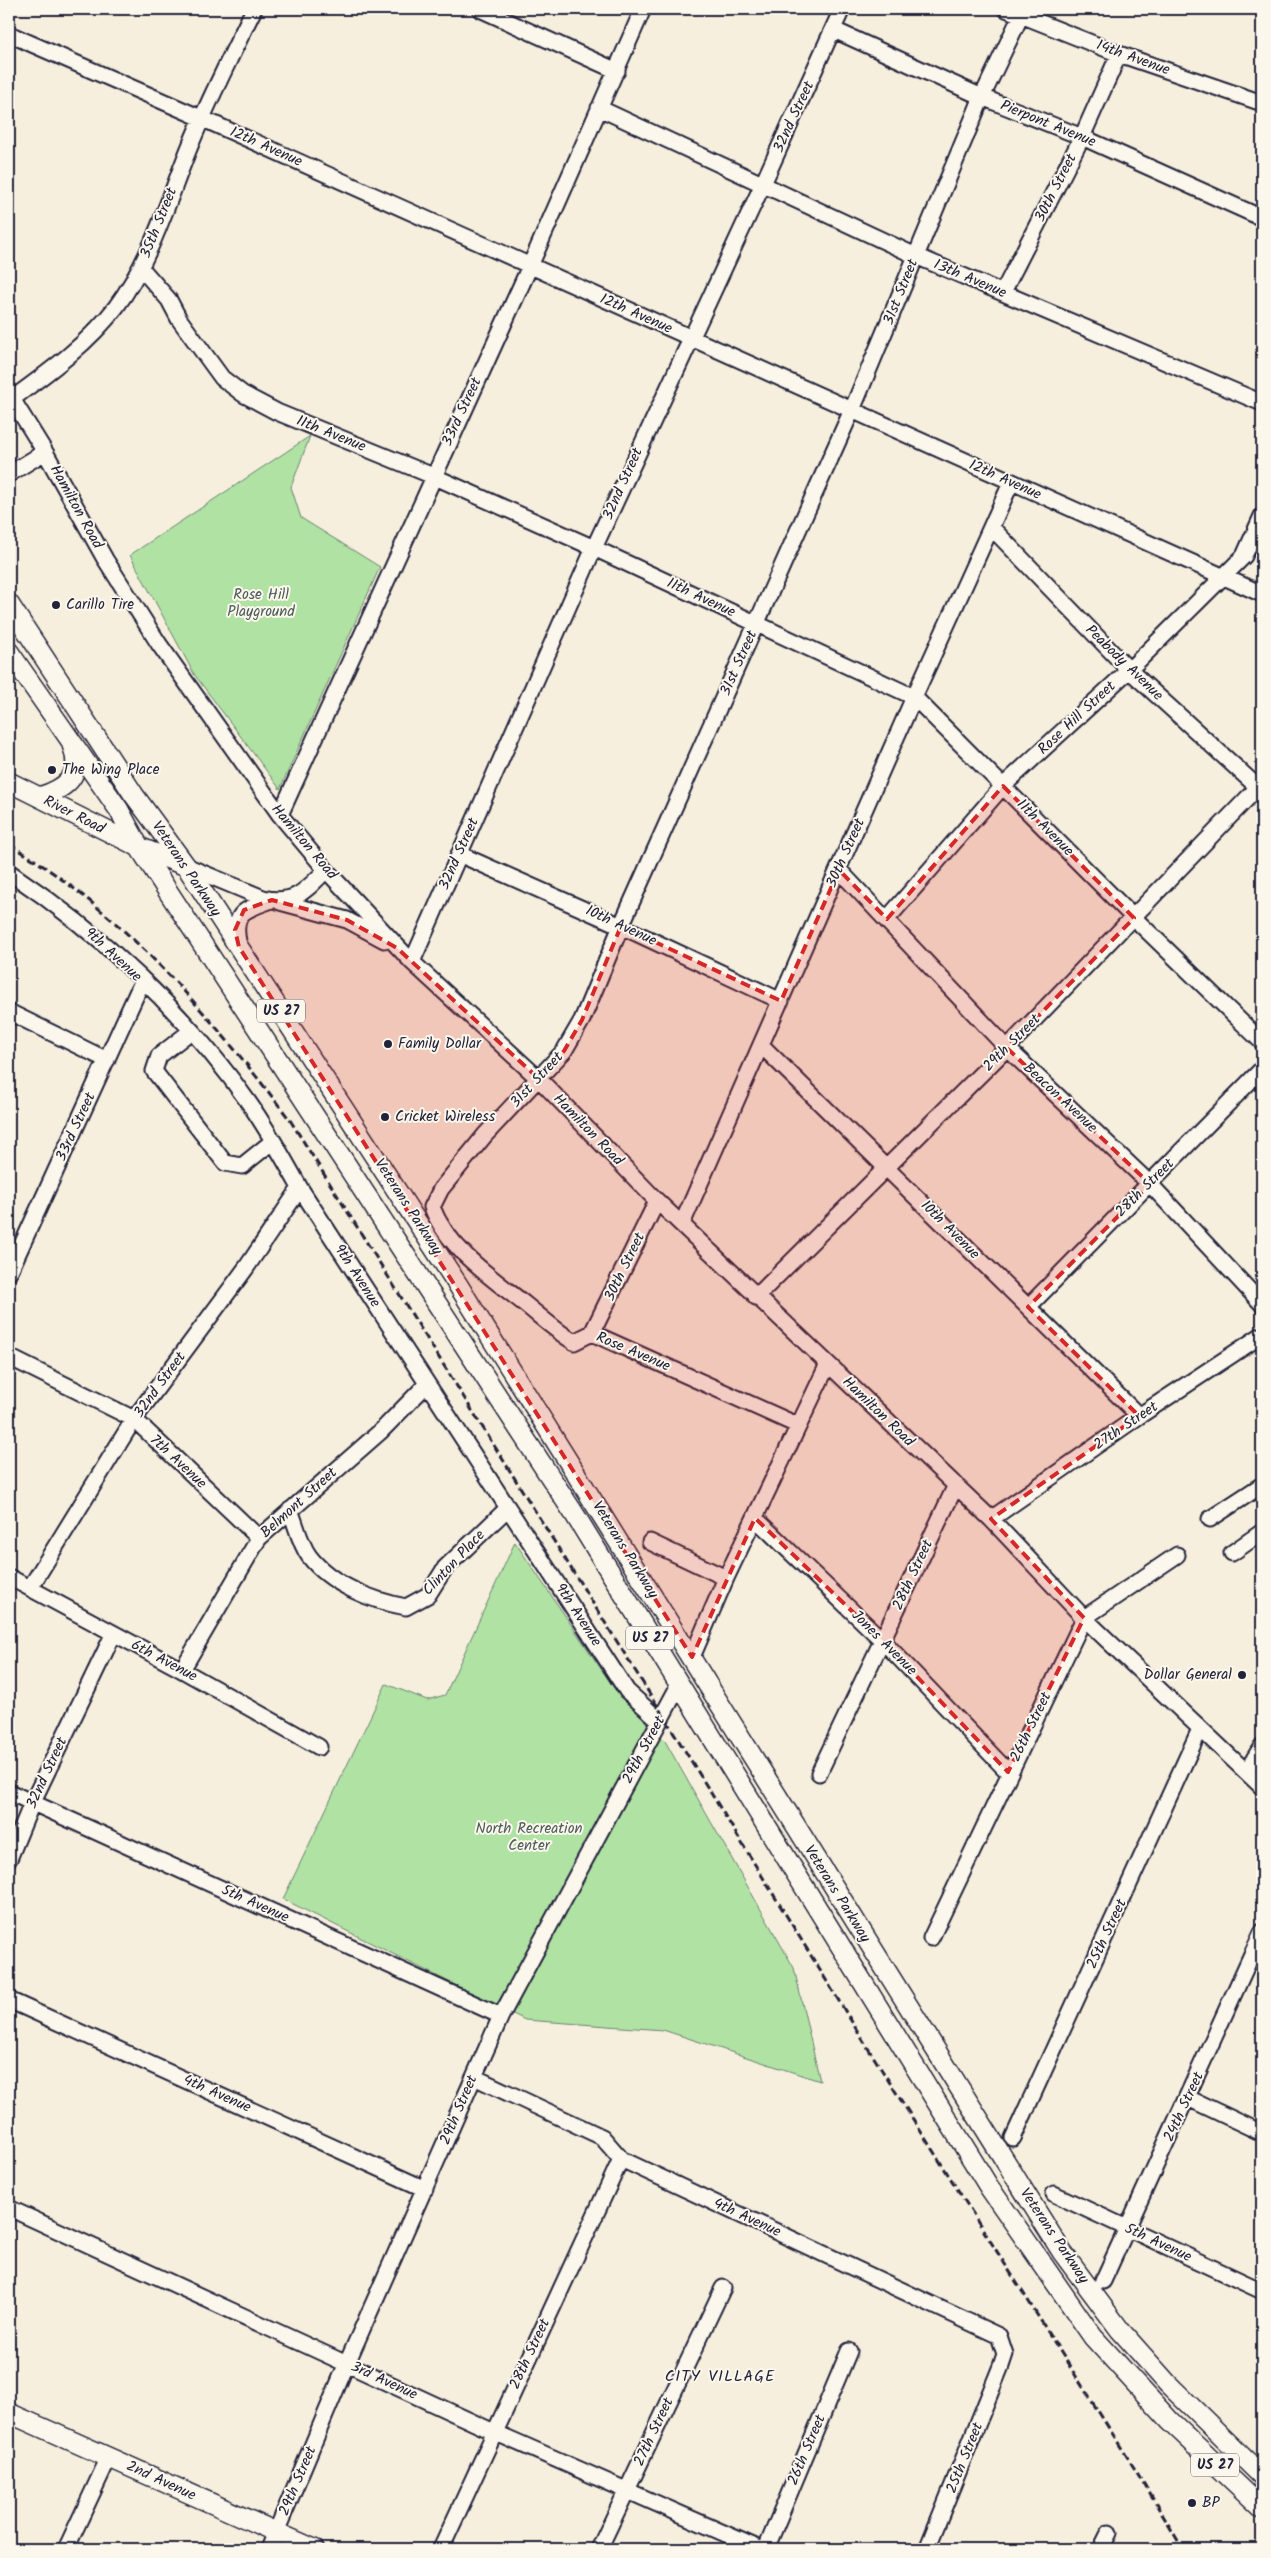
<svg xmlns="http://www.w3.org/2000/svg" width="1271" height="2558" viewBox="0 0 1271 2558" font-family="Kalam,sans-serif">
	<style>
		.green { fill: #afe2a3; stroke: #68826f }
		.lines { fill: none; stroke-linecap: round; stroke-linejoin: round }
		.minor-casing { stroke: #22223b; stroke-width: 19 }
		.major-casing { stroke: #22223b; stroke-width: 22 }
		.minor { stroke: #fbf7ec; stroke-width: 15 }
		.major { stroke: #fbf7ec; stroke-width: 19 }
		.rail { stroke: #22223b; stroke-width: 3; stroke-dasharray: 8 4; stroke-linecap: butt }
		.marked { fill: #d62828; fill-opacity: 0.2; stroke: #d62828; stroke-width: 4; stroke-dasharray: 10 6; stroke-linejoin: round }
		.poi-dot { fill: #22223b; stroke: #fbf7ec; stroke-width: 2 }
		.labels { text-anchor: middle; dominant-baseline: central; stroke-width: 4; stroke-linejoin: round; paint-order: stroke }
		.shield { fill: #fbf7ec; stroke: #636270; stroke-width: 1 }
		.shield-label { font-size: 14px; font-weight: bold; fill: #22223b }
		.street-label { font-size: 15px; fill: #22223b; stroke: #fbf7ec }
		.park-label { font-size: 15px; fill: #4c5c5a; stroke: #fbf7ec }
		.poi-label { font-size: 15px; fill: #22223b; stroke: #fbf7ec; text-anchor: start }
		.neighbourhood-label { font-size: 16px; letter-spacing: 1px; fill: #22223b; stroke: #fbf7ec }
	</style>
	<rect width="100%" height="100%" fill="#f7efdd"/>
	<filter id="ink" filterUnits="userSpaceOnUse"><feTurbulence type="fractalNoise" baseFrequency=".02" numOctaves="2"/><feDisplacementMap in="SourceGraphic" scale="10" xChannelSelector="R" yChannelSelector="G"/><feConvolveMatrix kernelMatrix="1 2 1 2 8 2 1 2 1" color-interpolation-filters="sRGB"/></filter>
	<g filter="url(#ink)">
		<path class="green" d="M 310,436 L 291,487 L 301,518 L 380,567 L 280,789 L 194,674 L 130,555 Z
			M 515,1542 L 614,1688 L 665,1741 L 794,1968 L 820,2081 L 663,2030 L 525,2020 L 283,1899 L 386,1684 L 427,1700 L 445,1695 Z"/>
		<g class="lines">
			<defs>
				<path id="minor" d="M 480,9 L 617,71
					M 1006,9 L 1119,54 L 1262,103
					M 834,30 L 982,97 L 1082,137 L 1262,218
					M 9,34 L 201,118 L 1262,594
					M 599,108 L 916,256 L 1262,403
					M 141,268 L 169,300 L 179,319 L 222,378 L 243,394 L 277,412 L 433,476 L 594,548 L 914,697 L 1134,918 L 1262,1042
					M 1003,292 L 1082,137 L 1119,54
					M 9,394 L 45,452 L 105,559 L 159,644 L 280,815 L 326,870 L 412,962 L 539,1079 L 657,1201 L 991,1519 L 1084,1618 L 1262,1787
					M 12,399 C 49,372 88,344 116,307 C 151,260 168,200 190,146 C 209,99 232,54 254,9
					M 9,474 L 45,452
					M 992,528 L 1129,670 L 1262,791
					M 280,815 L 530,266 L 643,9
					M 459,854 L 621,926 L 781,1001
					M 186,866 L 263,898 C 295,905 305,891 326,870
					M 839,870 L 1007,1048 L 1150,1184 L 1262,1304
					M 9,872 C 100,933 186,1013 249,1103 C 268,1130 284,1159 300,1188 L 627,1691 L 659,1720
					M 280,902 L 347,920 L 384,940
					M 887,919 L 1003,786 L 1129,670 L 1244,556 L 1262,516
					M 239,946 C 231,912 244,910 272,900
					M 412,962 L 594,548 L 762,186 L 842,9
					M 9,1012 L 107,1060
					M 191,1031 L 159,1056 L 154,1071 L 225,1163 L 242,1166 L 273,1141
					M 761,1045 L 1139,1416
					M 682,1224 L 914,697 L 1011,483
					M 9,1273 L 142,982
					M 756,1297 L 1007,1048 L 1262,783
					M 1028,1307 L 1262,1069
					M 592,1333 L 657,1201
					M 9,1357 L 134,1419 L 259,1538
					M 797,1425 L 592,1333 L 574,1342 C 556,1331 542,1318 526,1305 C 492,1278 447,1248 432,1207 L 441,1189 L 485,1135 L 564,1051 L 582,1020 L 621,926 L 852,410 L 982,97 L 1024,9
					M 290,1510 C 296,1524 300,1544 309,1556 C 331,1585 373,1601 406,1607 L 428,1595 L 445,1568 L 508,1508
					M 755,1518 L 882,1640 L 1008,1772
					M 991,1519 L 1139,1416 L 1262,1335
					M 1210,1519 L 1262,1485
					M 650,1542 L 726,1578
					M 1232,1553 L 1262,1532
					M 9,1577 L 182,1670 L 319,1747
					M 30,1588 L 134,1419 L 246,1268 L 300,1188
					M 692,1657 L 726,1578 L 828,1364
					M 182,1670 L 259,1538 L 381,1431 L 427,1384
					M 1246,1772 L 1262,1746
					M 819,1773 L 956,1485
					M 9,1792 L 501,2016
					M 9,1859 L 32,1803 L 113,1635
					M 931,1938 L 1084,1618 L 1177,1555
					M 9,2000 L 425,2189
					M 474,2077 L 602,2137 L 621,2159 L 999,2336 L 1005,2354 L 1001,2366 L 927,2549
					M 1188,2098 L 1262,2133
					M 1013,2138 L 1200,1729
					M 1054,2194 L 1262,2291
					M 9,2208 L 494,2432 L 760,2549
					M 1103,2281 L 1262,1932
					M 66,2549 L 109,2457
					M 269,2549 L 347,2363 L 501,2016 L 679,1685
					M 441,2549 L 621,2159
					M 599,2549 L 723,2288
					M 766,2549 L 849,2351
					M 1101,2549 L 1109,2533"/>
				<path id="major" d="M 9,604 L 134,795 L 186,866 L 458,1285 L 1062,2252 L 1120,2330 L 1168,2384 L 1262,2476
					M 9,652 L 119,810 L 139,847 L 575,1515 L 989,2187 L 1093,2337 L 1170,2421 L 1262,2508
					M 9,782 L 139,847 L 186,866
					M 39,797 C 66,789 84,775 72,745
					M 9,2413 L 314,2549"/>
			</defs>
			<use href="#minor" class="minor-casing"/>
			<use href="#major" class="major-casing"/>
			<use href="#minor" class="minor"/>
			<use href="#major" class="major"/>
			<path class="rail" d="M 9,844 C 123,912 211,1016 290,1120 L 663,1715 L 866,2045 L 1138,2474 L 1183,2549"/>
		</g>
	</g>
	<path class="marked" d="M 1003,786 L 1134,918 L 1007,1048 L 1150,1184 L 1028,1307 L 1139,1416 L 991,1519 L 1084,1618 L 1008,1772 L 882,1640 L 755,1518 L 692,1657 L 239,947 L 235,930 L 244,910 L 272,900 L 347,920 L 397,948 L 539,1079 L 564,1051 L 582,1020 L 621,926 L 781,1001 L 839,870 L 887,919 Z"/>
	<g class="poi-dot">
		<circle cx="56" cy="605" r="5"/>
		<circle cx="52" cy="770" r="5"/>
		<circle cx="388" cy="1044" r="5"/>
		<circle cx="385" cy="1117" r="5"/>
		<circle cx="1242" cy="1675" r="5"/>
		<circle cx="1192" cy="2503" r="5"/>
	</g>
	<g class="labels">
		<g class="shield">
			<rect x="257" y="999.5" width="48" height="23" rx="4"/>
			<rect x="626" y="1626.5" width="48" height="23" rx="4"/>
			<rect x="1191" y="2453.5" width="48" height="23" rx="4"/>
		</g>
		<g class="shield-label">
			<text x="281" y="1011">US 27</text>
			<text x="650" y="1638">US 27</text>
			<text x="1215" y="2465">US 27</text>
		</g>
		<g class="street-label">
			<text transform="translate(1133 58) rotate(20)">14th Avenue</text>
			<text transform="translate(794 117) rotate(-65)">32nd Street</text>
			<text transform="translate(1048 124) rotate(22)">Pierpont Avenue</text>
			<text transform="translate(266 147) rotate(24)">12th Avenue</text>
			<text transform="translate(1056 188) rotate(-63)">30th Street</text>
			<text transform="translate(159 223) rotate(-68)">35th Street</text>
			<text transform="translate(970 279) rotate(23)">13th Avenue</text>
			<text transform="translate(901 292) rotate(-68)">31st Street</text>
			<text transform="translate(636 314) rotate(24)">12th Avenue</text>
			<text transform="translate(462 412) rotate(-65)">33rd Street</text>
			<text transform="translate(331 434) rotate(22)">11th Avenue</text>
			<text transform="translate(1005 480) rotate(24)">12th Avenue</text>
			<text transform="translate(623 484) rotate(-66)">32nd Street</text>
			<text transform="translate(76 507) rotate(61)">Hamilton Road</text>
			<text transform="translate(701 598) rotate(25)">11th Avenue</text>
			<text transform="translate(739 663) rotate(-66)">31st Street</text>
			<text transform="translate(1124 663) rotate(44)">Peabody Avenue</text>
			<text transform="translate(1077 718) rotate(-43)">Rose Hill Street</text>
			<text transform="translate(74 815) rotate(27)">River Road</text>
			<text transform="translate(1045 828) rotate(45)">11th Avenue</text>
			<text transform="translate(304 842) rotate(50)">Hamilton Road</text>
			<text transform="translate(846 853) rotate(-66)">30th Street</text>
			<text transform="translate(459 854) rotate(-66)">32nd Street</text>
			<text transform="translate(186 869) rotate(56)">Veterans Parkway</text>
			<text transform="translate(621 926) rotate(25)">10th Avenue</text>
			<text transform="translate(113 955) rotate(43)">9th Avenue</text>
			<text transform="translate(1012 1043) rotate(-45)">29th Street</text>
			<text transform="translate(537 1080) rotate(-47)">31st Street</text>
			<text transform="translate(1060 1098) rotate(43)">Beacon Avenue</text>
			<text transform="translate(76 1127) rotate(-65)">33rd Street</text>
			<text transform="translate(588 1130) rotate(46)">Hamilton Road</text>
			<text transform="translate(1145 1188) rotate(-45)">28th Street</text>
			<text transform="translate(408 1207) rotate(57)">Veterans Parkway</text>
			<text transform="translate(950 1230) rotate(45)">10th Avenue</text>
			<text transform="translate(625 1267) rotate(-64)">30th Street</text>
			<text transform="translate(357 1276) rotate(57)">9th Avenue</text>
			<text transform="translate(633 1352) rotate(23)">Rose Avenue</text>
			<text transform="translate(160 1385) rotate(-54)">32nd Street</text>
			<text transform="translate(878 1412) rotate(44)">Hamilton Road</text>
			<text transform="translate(1126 1426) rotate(-34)">27th Street</text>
			<text transform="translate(178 1462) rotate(43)">7th Avenue</text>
			<text transform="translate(299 1503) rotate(-42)">Belmont Street</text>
			<text transform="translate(625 1550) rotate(58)">Veterans Parkway</text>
			<text transform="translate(454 1563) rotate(-47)">Clinton Place</text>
			<text transform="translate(913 1575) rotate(-65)">28th Street</text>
			<text transform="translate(578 1615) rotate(57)">9th Avenue</text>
			<text transform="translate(884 1643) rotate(45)">Jones Avenue</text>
			<text transform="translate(164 1661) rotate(28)">6th Avenue</text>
			<text transform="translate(1031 1727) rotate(-64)">26th Street</text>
			<text transform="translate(644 1750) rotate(-62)">29th Street</text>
			<text transform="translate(47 1773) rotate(-65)">32nd Street</text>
			<text transform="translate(837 1894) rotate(58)">Veterans Parkway</text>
			<text transform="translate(255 1904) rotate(24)">5th Avenue</text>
			<text transform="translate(1107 1934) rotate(-65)">25th Street</text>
			<text transform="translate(217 2094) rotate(24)">4th Avenue</text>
			<text transform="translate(1184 2107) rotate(-65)">24th Street</text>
			<text transform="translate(459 2110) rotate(-67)">29th Street</text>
			<text transform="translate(747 2218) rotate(25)">4th Avenue</text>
			<text transform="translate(1054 2236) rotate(56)">Veterans Parkway</text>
			<text transform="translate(1158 2243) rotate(25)">5th Avenue</text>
			<text transform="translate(530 2354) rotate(-65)">28th Street</text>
			<text transform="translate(384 2381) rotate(25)">3rd Avenue</text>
			<text transform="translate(654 2432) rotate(-65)">27th Street</text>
			<text transform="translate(807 2450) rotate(-67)">26th Street</text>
			<text transform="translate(965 2458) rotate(-68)">25th Street</text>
			<text transform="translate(161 2481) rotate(25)">2nd Avenue</text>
			<text transform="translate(298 2481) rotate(-67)">29th Street</text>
		</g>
		<g class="park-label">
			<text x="261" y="595">Rose Hill<tspan x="261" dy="17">Playground</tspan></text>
			<text x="529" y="1829">North Recreation<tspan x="529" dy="17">Center</tspan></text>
		</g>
		<g class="poi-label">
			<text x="66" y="605">Carillo Tire</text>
			<text x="62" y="770">The Wing Place</text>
			<text x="398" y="1044">Family Dollar</text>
			<text x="395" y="1117">Cricket Wireless</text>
			<text x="1232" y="1675" text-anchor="end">Dollar General</text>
			<text x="1202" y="2503">BP</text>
		</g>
		<g class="neighbourhood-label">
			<text x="720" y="2376">CITY VILLAGE</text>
		</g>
	</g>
	<rect width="1271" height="2558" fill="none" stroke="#fbf7ec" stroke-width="30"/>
	<rect x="15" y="15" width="1241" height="2528" fill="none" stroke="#22223b" stroke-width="2" filter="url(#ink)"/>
</svg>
